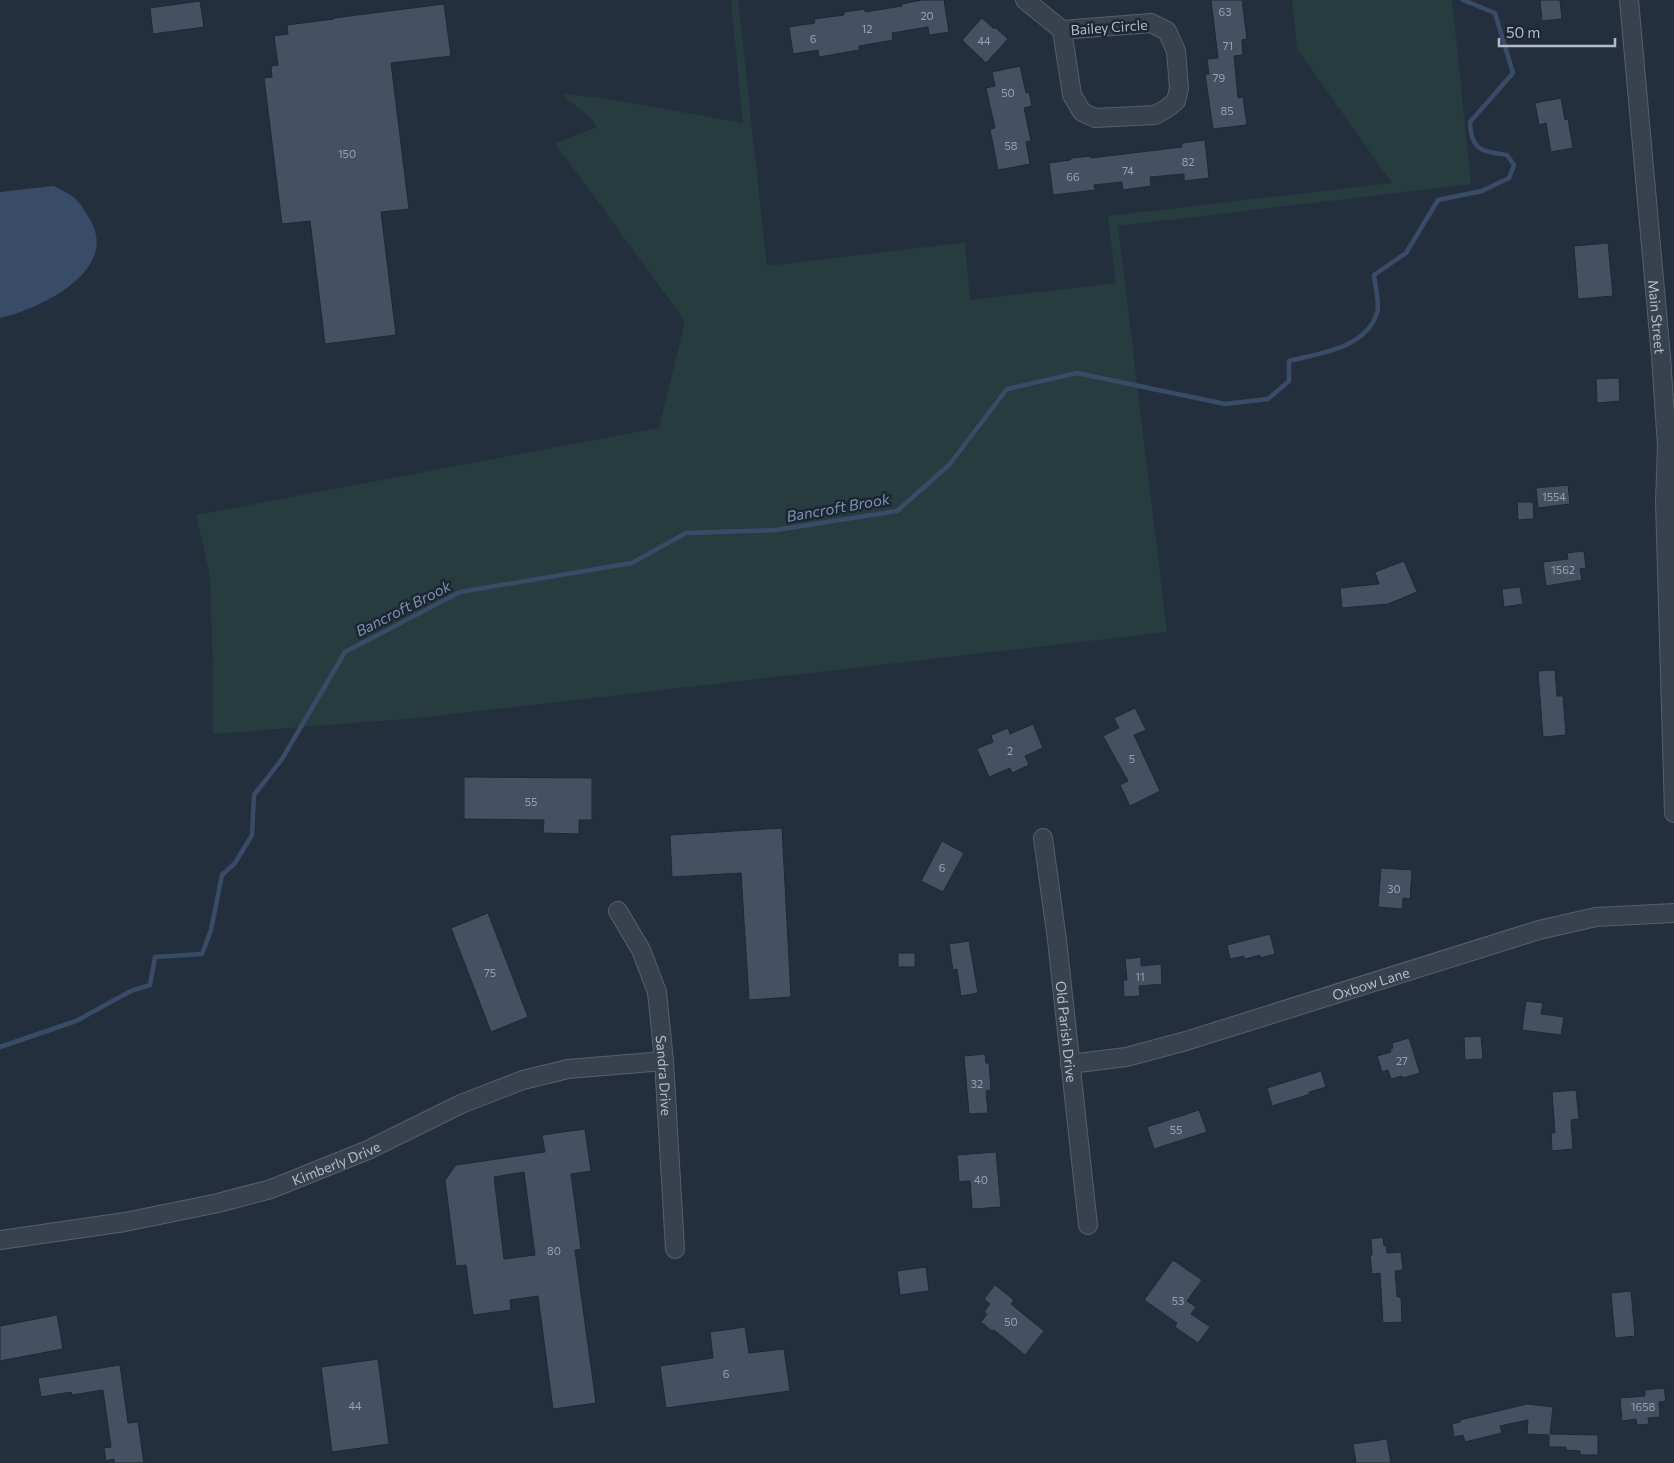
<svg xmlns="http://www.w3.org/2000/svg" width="1674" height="1463" viewBox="0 0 1674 1463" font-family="Commissioner,sans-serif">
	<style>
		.green { fill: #263c3f }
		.water { fill: #394c67 }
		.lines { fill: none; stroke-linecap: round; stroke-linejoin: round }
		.stream { stroke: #394c67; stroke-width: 4.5 }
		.building { fill: #455162; stroke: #1f2835; fill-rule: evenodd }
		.minor-casing { stroke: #565f6c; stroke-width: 20 }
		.minor { stroke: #38414e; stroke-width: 18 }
		.labels { text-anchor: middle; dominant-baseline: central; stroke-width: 5; stroke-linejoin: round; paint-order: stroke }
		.number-label { font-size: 11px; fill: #98a1af }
		.street-label { font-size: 14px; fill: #b4bcc9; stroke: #1d2633 }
		.water-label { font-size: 15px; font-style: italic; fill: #7c92b1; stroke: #1d2633 }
	</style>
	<rect width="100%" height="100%" fill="#242f3e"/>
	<path class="green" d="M 731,0 L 738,0 L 767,266 L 961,243 L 965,243 L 970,300 L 1116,283 L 1108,216 L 1392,183 L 1297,49 L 1292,0 L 1452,0 L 1471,184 L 1118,226 L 1167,632 L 418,718 L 213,734 L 213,676 L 210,576 L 196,515 L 659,428 L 685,321 L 555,143 L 597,127 C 590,113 573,106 562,94 L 603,98 L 743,123 Z"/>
	<path class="water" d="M 53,186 C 73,195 78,198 89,218 C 122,270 40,309 0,318 L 0,192 Z"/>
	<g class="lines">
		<path class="stream" d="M 0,1047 L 76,1021 L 131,991 L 150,985 L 155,957 L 202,954 L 211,930 L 222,875 L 235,863 L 252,835 L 254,795 L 282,759 L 345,652 L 460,592 L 632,563 L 686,533 L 776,530 L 897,511 L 949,465 L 1007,389 L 1077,373 L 1225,404 L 1268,399 L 1289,381 L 1289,361 C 1320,353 1365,349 1377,313 C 1380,306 1375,284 1374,275 L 1406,253 L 1438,200 L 1482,191 L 1509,178 L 1514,165 L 1507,155 C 1482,151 1471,151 1470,122 L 1513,73 L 1495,13 L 1463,0"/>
	</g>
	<path class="building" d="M 922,0 L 944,0 L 949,32 L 929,35 L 928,27 L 892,33 L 893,40 L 859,46 L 859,50 L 819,57 L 818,50 L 793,54 L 789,27 L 815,23 L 814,19 L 844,15 L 844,12 L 865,9 L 865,12 L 902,6 L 902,4 Z
		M 1211,0 L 1242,0 L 1247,39 L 1242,40 L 1243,55 L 1234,56 L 1238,98 L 1243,97 L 1247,125 L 1213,129 L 1205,74 L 1209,74 L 1207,59 L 1218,58 Z
		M 1540,0 L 1560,0 L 1562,19 L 1542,21 Z
		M 200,1 L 204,27 L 153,34 L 150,8 Z
		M 444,4 L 451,56 L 391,63 L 409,209 L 381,212 L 396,335 L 325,344 L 310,221 L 282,224 L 264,78 L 272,77 L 271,66 L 278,65 L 274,36 L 288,34 L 287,25 L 334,19 L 334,18 Z
		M 982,18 L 994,29 L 995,27 L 1008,39 L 986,63 L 962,40 Z
		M 1020,66 L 1026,93 L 1029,92 L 1032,106 L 1024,108 L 1031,141 L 1026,142 L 1030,164 L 998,170 L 990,129 L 995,128 L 986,88 L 995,86 L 992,72 Z
		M 1561,98 L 1565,120 L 1568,119 L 1573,148 L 1551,152 L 1546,123 L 1539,125 L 1535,103 Z
		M 1205,140 L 1209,178 L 1184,181 L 1184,174 L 1150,177 L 1151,186 L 1123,190 L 1122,182 L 1094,185 L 1095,190 L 1053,195 L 1049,163 L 1070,160 L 1072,158 L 1091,156 L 1091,158 L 1182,147 L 1182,143 Z
		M 1608,243 L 1613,296 L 1578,299 L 1574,246 Z
		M 1619,378 L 1620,401 L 1597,403 L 1596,379 Z
		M 1568,485 L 1570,504 L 1538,508 L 1536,488 Z
		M 1517,502 L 1533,502 L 1534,519 L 1518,520 Z
		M 1584,551 L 1586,568 L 1580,569 L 1582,580 L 1546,586 L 1543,562 L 1568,559 L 1567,553 Z
		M 1404,561 L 1417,592 L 1388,604 L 1342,608 L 1340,588 L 1379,584 L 1375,572 Z
		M 1520,587 L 1523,604 L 1504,607 L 1502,589 Z
		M 1555,670 L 1557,696 L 1563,696 L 1566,735 L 1543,737 L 1538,671 Z
		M 1135,708 L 1146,730 L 1134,735 L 1160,791 L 1130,806 L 1120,785 L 1128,781 L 1103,736 L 1119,728 L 1114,718 Z
		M 1033,724 L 1043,748 L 1025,756 L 1029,765 L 1012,773 L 1010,768 L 989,777 L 977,749 L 993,742 L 991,735 L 1008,728 L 1010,734 Z
		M 464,777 L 592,778 L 592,820 L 579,820 L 579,834 L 543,833 L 544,820 L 464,819 Z
		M 782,828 L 791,997 L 749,1000 L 741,873 L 672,877 L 670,835 Z
		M 942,841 L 964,853 L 943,892 L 921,881 Z
		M 1381,868 L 1412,870 L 1410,899 L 1403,898 L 1402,909 L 1378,907 Z
		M 488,913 L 528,1017 L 491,1032 L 451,928 Z
		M 1270,934 L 1275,954 L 1260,958 L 1260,955 L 1245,959 L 1244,956 L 1230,959 L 1227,945 Z
		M 969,941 L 978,993 L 961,996 L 957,969 L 953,970 L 949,944 Z
		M 898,953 L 915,953 L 915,967 L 898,967 Z
		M 1141,957 L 1141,966 L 1161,964 L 1162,984 L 1139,986 L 1140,996 L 1124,997 L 1123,980 L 1127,980 L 1125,959 Z
		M 1526,1001 L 1543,1003 L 1541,1014 L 1564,1017 L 1561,1035 L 1522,1030 Z
		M 1481,1036 L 1483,1059 L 1465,1060 L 1464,1037 Z
		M 1409,1038 L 1420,1073 L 1403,1078 L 1402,1076 L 1391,1079 L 1388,1070 L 1382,1072 L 1377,1056 L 1391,1052 L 1390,1049 L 1393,1048 L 1392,1043 Z
		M 985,1054 L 986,1063 L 989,1063 L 991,1090 L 986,1091 L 988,1113 L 969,1114 L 964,1056 Z
		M 1321,1071 L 1326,1087 L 1309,1092 L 1310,1094 L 1272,1106 L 1267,1088 Z
		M 1576,1090 L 1579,1119 L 1571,1120 L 1573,1149 L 1552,1151 L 1551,1133 L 1555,1133 L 1552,1092 Z
		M 1199,1110 L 1207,1132 L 1154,1149 L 1147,1127 Z
		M 585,1129 L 591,1171 L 571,1174 L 581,1249 L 575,1250 L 596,1403 L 553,1409 L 538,1296 L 510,1300 L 511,1310 L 473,1315 L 466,1265 L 456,1266 L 445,1180 L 456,1165 L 545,1152 L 542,1135 ZM 524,1172 L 535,1255 L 504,1259 L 494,1177 Z
		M 996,1152 L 1001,1207 L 972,1209 L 970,1181 L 959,1182 L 957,1155 Z
		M 1383,1237 L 1384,1246 L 1386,1245 L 1387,1253 L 1401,1252 L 1403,1270 L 1395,1271 L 1397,1297 L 1401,1297 L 1402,1322 L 1383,1323 L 1380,1273 L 1372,1274 L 1370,1255 L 1372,1255 L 1371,1239 Z
		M 1173,1260 L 1202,1280 L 1187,1301 L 1196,1307 L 1191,1314 L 1210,1327 L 1198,1343 L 1175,1327 L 1177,1323 L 1144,1300 Z
		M 926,1267 L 929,1291 L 900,1295 L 897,1271 Z
		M 995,1285 L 1014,1300 L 1011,1304 L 1044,1331 L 1025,1355 L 994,1330 L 992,1331 L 981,1322 L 987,1314 L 984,1312 L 990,1304 L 984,1299 Z
		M 1631,1291 L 1635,1336 L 1615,1338 L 1611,1293 Z
		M 57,1315 L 63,1349 L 0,1361 L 0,1326 Z
		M 745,1327 L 749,1353 L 784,1349 L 790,1391 L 666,1408 L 660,1366 L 713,1358 L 710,1332 Z
		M 378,1359 L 389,1444 L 332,1452 L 321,1367 Z
		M 120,1365 L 128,1423 L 138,1422 L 144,1463 L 114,1463 L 114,1459 L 106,1461 L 104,1448 L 111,1447 L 103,1390 L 72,1395 L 71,1392 L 41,1397 L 38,1378 Z
		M 1664,1388 L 1666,1401 L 1659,1402 L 1660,1417 L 1648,1418 L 1649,1424 L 1637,1425 L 1636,1419 L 1622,1421 L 1620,1398 L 1645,1396 L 1645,1390 Z
		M 1527,1404 L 1553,1407 L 1550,1434 L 1598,1435 L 1598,1455 L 1580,1455 L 1580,1451 L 1566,1450 L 1566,1447 L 1549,1447 L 1549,1435 L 1527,1434 L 1528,1420 L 1500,1426 L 1502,1433 L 1465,1442 L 1463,1435 L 1454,1437 L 1452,1424 L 1460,1422 L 1460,1420 Z
		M 1387,1439 L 1391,1463 L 1356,1463 L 1353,1444 Z"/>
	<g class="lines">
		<defs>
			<g id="minor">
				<path d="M 1025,0 L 1062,30 L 1072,95 L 1082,112 L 1095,118 L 1155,115 L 1166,109 L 1176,101 L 1179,88 L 1176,51 L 1167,31 L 1151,23 L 1062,30"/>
				<path id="s1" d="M 1629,0 L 1661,357 L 1667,446 L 1665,502 L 1674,813"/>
				<path id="s2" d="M 1043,838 L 1057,940 L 1088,1225"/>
				<path id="s3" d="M 618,911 L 641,950 L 657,992 L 664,1061 L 675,1249"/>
				<path id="s4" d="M 1070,1064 L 1126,1057 L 1186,1041 L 1539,930 L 1596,917 L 1674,913"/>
				<path id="s5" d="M 0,1240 L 125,1222 L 218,1203 L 271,1189 L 368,1150 L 461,1104 L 523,1080 L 568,1069 L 664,1061"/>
			</g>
		</defs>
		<use href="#minor" class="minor-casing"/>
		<use href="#minor" class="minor"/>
	</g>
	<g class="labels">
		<g class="number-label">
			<text x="1225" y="11">63</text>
			<text x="927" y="15">20</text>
			<text x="867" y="28">12</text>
			<text x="813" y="38">6</text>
			<text x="984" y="40">44</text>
			<text x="1228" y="45">71</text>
			<text x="1219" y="77">79</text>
			<text x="1008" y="92">50</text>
			<text x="1227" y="110">85</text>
			<text x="1011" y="145">58</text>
			<text x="347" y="153">150</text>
			<text x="1188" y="161">82</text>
			<text x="1128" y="170">74</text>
			<text x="1073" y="176">66</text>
			<text x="1554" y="496">1554</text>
			<text x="1563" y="569">1562</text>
			<text x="1010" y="750">2</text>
			<text x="1132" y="758">5</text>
			<text x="531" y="801">55</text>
			<text x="942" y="867">6</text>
			<text x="1394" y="888">30</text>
			<text x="490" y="972">75</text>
			<text x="1140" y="976">11</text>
			<text x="1402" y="1060">27</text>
			<text x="977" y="1083">32</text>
			<text x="1176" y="1129">55</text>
			<text x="981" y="1179">40</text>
			<text x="554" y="1250">80</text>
			<text x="1178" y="1300">53</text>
			<text x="1011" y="1321">50</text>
			<text x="726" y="1373">6</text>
			<text x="355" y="1405">44</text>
			<text x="1643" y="1406">1658</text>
		</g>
		<g class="street-label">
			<text transform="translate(1109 27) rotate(-4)">Bailey Circle</text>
			<text stroke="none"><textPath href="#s1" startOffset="318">Main Street</textPath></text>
			<text stroke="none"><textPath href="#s4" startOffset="312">Oxbow Lane</textPath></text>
			<text stroke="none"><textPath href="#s2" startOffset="195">Old Parish Drive</textPath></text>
			<text stroke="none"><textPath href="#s3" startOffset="174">Sandra Drive</textPath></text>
			<text stroke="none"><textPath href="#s5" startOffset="346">Kimberly Drive</textPath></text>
		</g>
		<g class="water-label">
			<text transform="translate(838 507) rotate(-10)">Bancroft Brook</text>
			<text transform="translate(403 608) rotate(-27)">Bancroft Brook</text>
		</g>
	</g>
	<path d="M1499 38v8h116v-8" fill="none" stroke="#b4bcc9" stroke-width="2.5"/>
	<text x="1506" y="38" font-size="15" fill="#b4bcc9" stroke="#1d2633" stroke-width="4" paint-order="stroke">50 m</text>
</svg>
